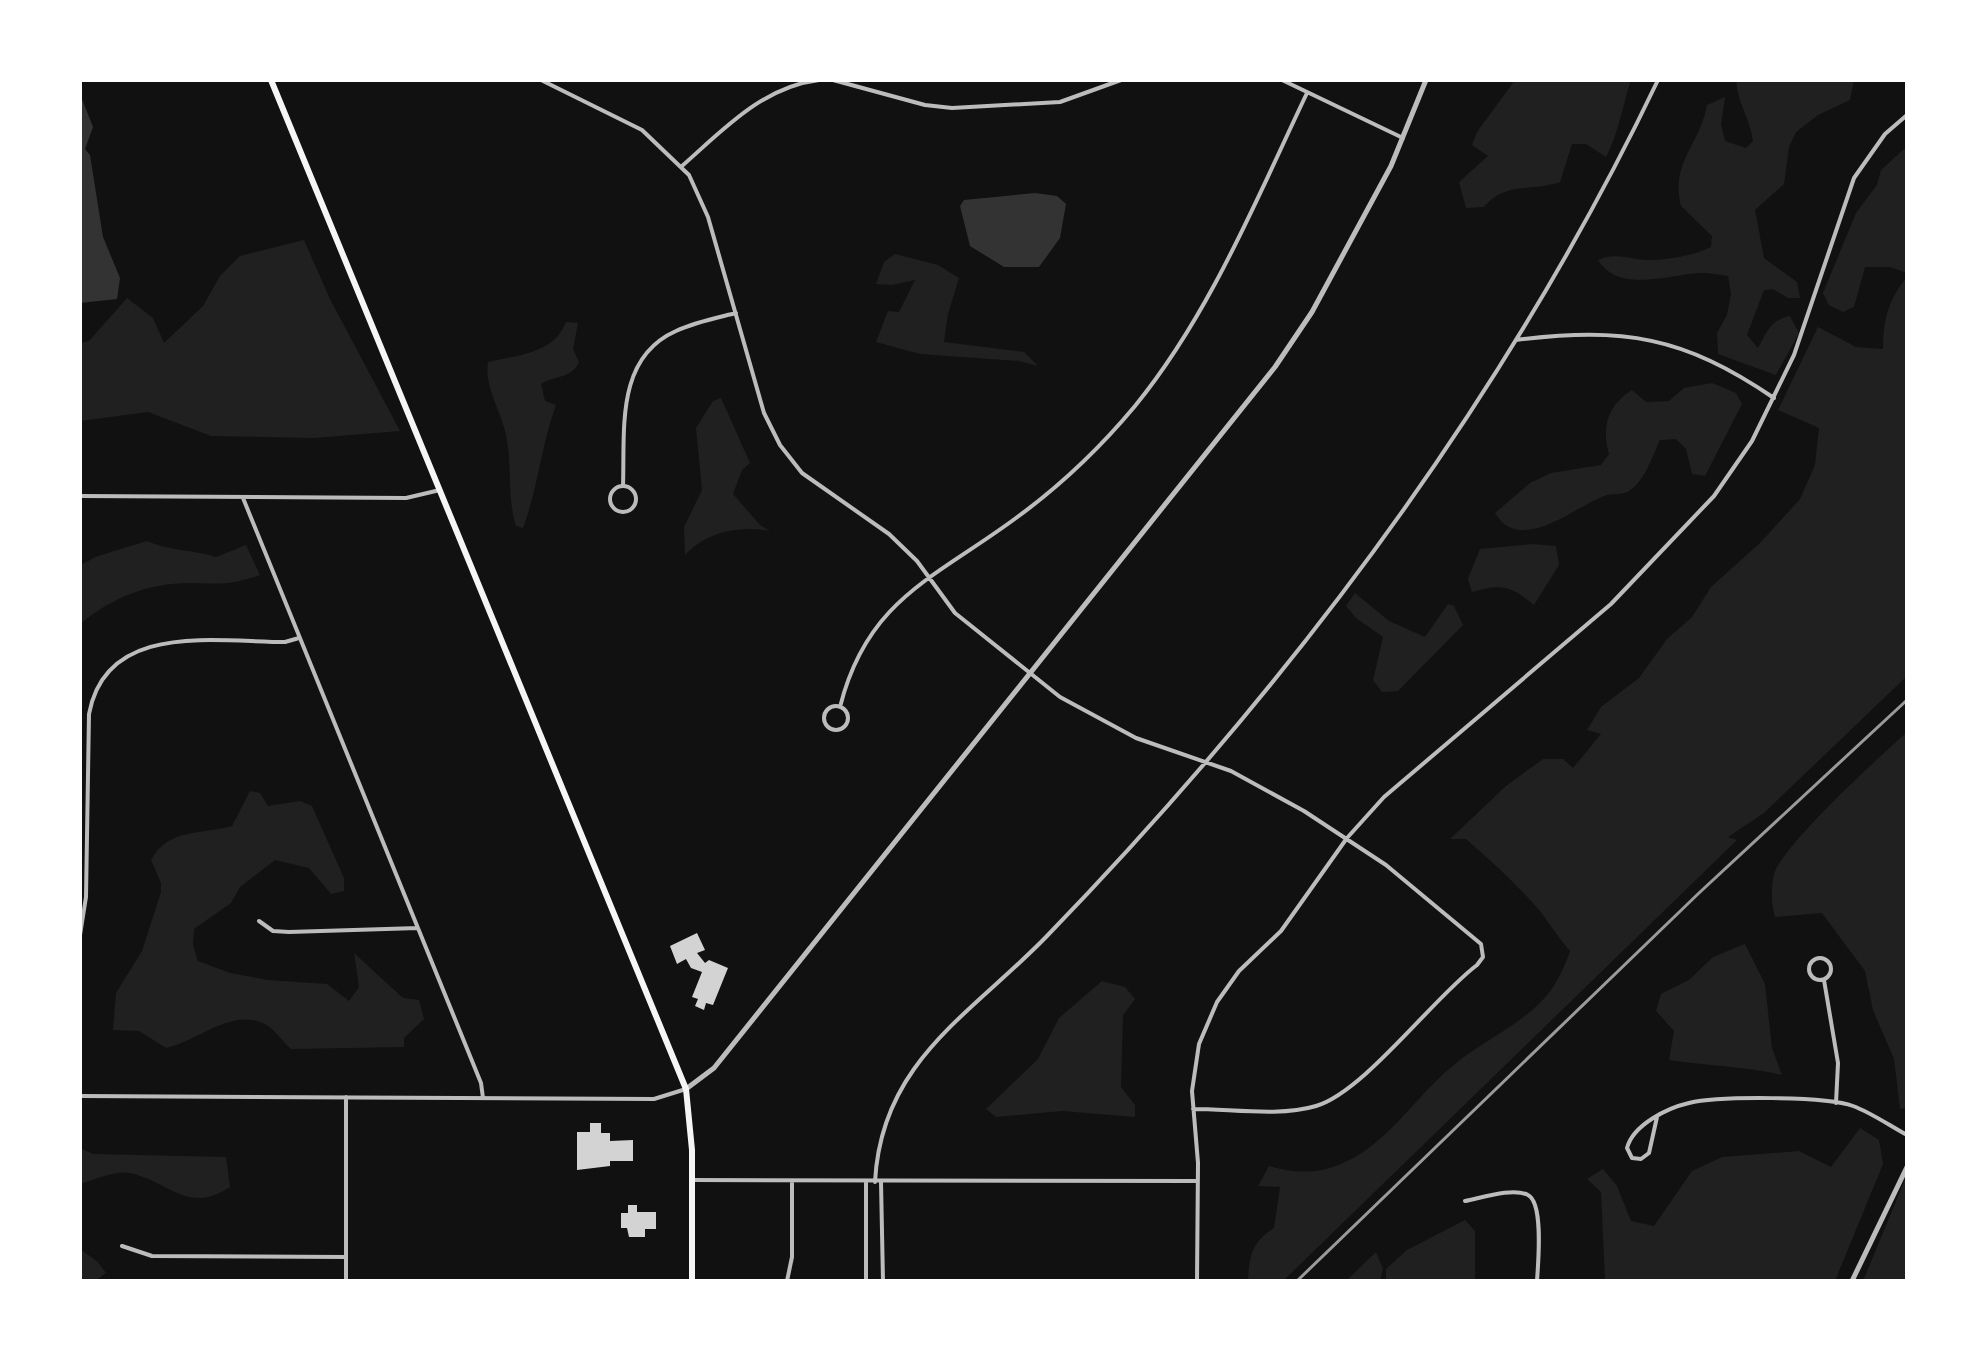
<svg xmlns="http://www.w3.org/2000/svg" width="1987" height="1361" viewBox="0 0 1987 1361" font-family="Rubik,sans-serif">
	<style>
		.green { fill: #202020 }
		.water { fill: #333 }
		.building { fill: #d3d3d3 }
		.lines { fill: none; stroke-linecap: round; stroke-linejoin: round }
		.minor { stroke: #bcbcbc; stroke-width: 4 }
		.tertiary { stroke: #bcbcbc; stroke-width: 5 }
		.primary { stroke: #f5f5f5; stroke-width: 6 }
		.rail { stroke: #9a9a9a; stroke-width: 3 }
	</style>
	<rect width="100%" height="100%" fill="#111"/>
	<path class="green" d="M 1515,80 L 1631,80 C 1622,107 1619,132 1606,157 L 1586,144 L 1572,144 L 1560,182 C 1531,192 1506,181 1484,207 L 1466,208 L 1459,182 L 1488,156 L 1472,145 L 1477,132 Z
		M 1737,80 L 1854,80 L 1850,100 L 1818,115 L 1796,132 L 1789,147 L 1784,184 L 1755,210 L 1764,258 L 1797,282 L 1800,298 L 1788,298 L 1773,289 L 1764,290 L 1747,335 L 1758,348 C 1767,332 1770,320 1790,316 L 1799,333 L 1776,375 L 1718,354 L 1717,333 L 1727,315 L 1731,294 L 1728,276 C 1720,275 1711,273 1703,273 C 1672,273 1620,295 1598,260 C 1617,251 1633,261 1654,260 C 1673,259 1694,255 1711,247 L 1712,236 L 1681,206 C 1670,162 1700,145 1707,105 L 1725,97 L 1721,125 L 1725,141 L 1746,148 L 1753,141 C 1751,121 1734,95 1737,80 Z
		M 1904,149 L 1907,152 L 1907,273 L 1890,267 L 1865,267 L 1854,307 L 1843,312 L 1829,305 L 1823,293 L 1856,213 L 1877,185 L 1881,170 Z
		M 304,240 L 330,299 L 400,431 L 314,438 L 211,436 L 148,412 L 80,421 L 80,343 L 89,341 L 127,298 L 153,318 L 164,343 L 203,306 L 220,276 L 240,256 Z
		M 895,254 L 938,265 L 959,278 L 948,314 L 944,342 L 1024,352 L 1038,366 L 1019,361 L 920,354 L 876,342 L 888,311 L 899,312 L 915,280 L 892,285 L 876,284 L 884,262 Z
		M 1907,277 L 1907,676 L 1764,813 L 1728,837 L 1737,840 L 1283,1281 L 1248,1281 C 1249,1256 1252,1242 1274,1228 L 1280,1187 L 1258,1186 L 1269,1166 C 1289,1172 1309,1174 1330,1168 C 1387,1151 1414,1094 1460,1060 C 1490,1037 1524,1023 1548,994 C 1558,982 1565,965 1570,951 C 1555,934 1545,915 1531,901 C 1511,879 1488,858 1466,839 L 1450,839 L 1506,786 L 1543,759 L 1563,759 L 1573,768 L 1601,734 L 1587,730 L 1601,707 L 1639,678 L 1667,639 L 1692,617 L 1711,587 L 1761,542 L 1800,499 L 1815,465 L 1819,428 L 1778,410 L 1818,327 L 1856,347 L 1883,349 C 1883,321 1888,300 1907,277 Z
		M 566,322 L 578,323 L 573,349 L 579,362 C 572,379 555,375 541,384 L 545,401 L 556,405 C 541,446 538,488 523,528 L 516,526 C 507,498 512,469 507,440 C 503,413 484,389 488,362 C 517,355 554,354 566,322 Z
		M 1712,383 L 1736,393 L 1742,404 L 1705,476 L 1692,474 L 1686,449 L 1676,439 L 1660,440 C 1653,455 1646,477 1633,488 C 1623,497 1615,492 1604,496 C 1573,508 1520,555 1495,513 L 1530,483 L 1551,473 L 1601,465 L 1609,454 C 1601,427 1608,405 1632,390 L 1646,402 L 1669,401 L 1684,388 Z
		M 721,398 L 750,463 L 742,470 L 733,494 L 760,525 L 770,531 C 740,525 706,532 685,555 L 684,527 L 702,490 L 696,428 L 713,401 Z
		M 147,541 C 174,552 190,549 216,557 L 246,545 L 260,575 C 230,585 225,584 194,583 C 150,582 113,597 80,624 L 80,565 L 98,556 Z
		M 1533,544 L 1556,546 L 1559,565 L 1534,605 C 1510,585 1501,584 1472,592 L 1468,579 L 1480,549 Z
		M 1355,593 L 1389,621 L 1425,637 L 1448,604 L 1454,606 L 1463,625 L 1398,691 L 1382,692 L 1373,680 L 1383,637 L 1356,618 L 1346,606 Z
		M 1907,732 L 1907,1108 L 1900,1109 L 1894,1059 L 1873,1010 L 1865,971 L 1822,913 L 1775,917 C 1771,905 1771,886 1774,874 C 1782,846 1881,755 1907,732 Z
		M 250,791 L 260,793 L 268,806 L 300,801 L 312,806 L 344,878 L 344,891 L 331,894 L 309,868 L 275,860 L 240,887 L 231,903 L 194,929 L 193,945 L 198,961 L 230,973 L 268,980 L 327,984 L 349,1001 L 359,987 L 354,953 L 403,998 L 419,1000 L 424,1019 L 404,1038 L 404,1047 L 291,1049 C 283,1042 276,1031 268,1026 C 234,1005 199,1041 166,1048 L 139,1031 L 113,1030 L 116,993 L 142,951 L 161,892 L 161,883 L 151,860 C 169,828 199,835 232,826 Z
		M 1745,944 L 1765,984 L 1772,1048 L 1782,1075 C 1744,1066 1708,1066 1669,1060 L 1674,1031 L 1656,1011 L 1661,994 L 1689,980 L 1713,957 Z
		M 1102,981 L 1125,987 L 1135,999 L 1123,1015 L 1121,1087 L 1135,1105 L 1135,1117 L 1062,1111 L 996,1117 L 986,1109 L 1038,1059 L 1059,1018 Z
		M 1860,1128 L 1879,1140 L 1883,1164 L 1835,1281 L 1605,1281 L 1601,1192 L 1587,1179 L 1603,1169 L 1617,1186 L 1631,1221 L 1654,1226 L 1692,1171 L 1722,1157 L 1799,1151 L 1831,1167 Z
		M 80,1148 L 93,1154 L 226,1157 L 230,1187 C 188,1215 170,1182 130,1173 C 116,1170 93,1180 80,1184 Z
		M 1907,1178 L 1907,1281 L 1863,1281 L 1904,1182 Z
		M 1465,1220 L 1475,1231 L 1475,1281 L 1386,1281 L 1386,1269 L 1407,1250 Z
		M 80,1249 L 98,1262 L 106,1273 L 95,1281 L 80,1281 Z
		M 1376,1252 L 1383,1269 L 1380,1281 L 1346,1281 Z"/>
	<path class="water" d="M 80,94 L 93,127 L 85,149 L 90,155 L 103,237 L 120,278 L 117,299 L 80,303 Z
		M 1035,193 L 1057,196 L 1066,204 L 1060,238 L 1039,267 L 1004,267 L 970,246 L 960,206 L 964,200 Z"/>
	<path class="building" d="M 697,933 L 705,950 L 697,953 L 705,963 L 709,960 L 728,968 L 713,1005 L 706,1003 L 704,1010 L 695,1006 L 698,999 L 692,997 L 702,972 L 691,968 L 686,959 L 677,964 L 670,946 Z
		M 590,1123 L 601,1123 L 601,1133 L 610,1133 L 610,1141 L 633,1140 L 633,1161 L 610,1161 L 610,1166 L 577,1170 L 577,1132 L 590,1132 Z
		M 628,1205 L 637,1205 L 637,1212 L 656,1212 L 656,1229 L 645,1229 L 645,1237 L 629,1237 L 627,1228 L 621,1228 L 621,1213 L 628,1213 Z"/>
	<g class="lines">
		<path class="minor" d="M 541,80 L 642,130 L 689,175 L 708,217 L 764,413 L 780,445 L 802,473 L 889,534 L 917,561 L 955,613 L 1060,697 L 1136,738 L 1231,771 L 1304,811 L 1386,865 L 1481,944 L 1483,957 L 1477,965 C 1433,998 1364,1092 1316,1106 C 1279,1117 1232,1109 1193,1109
			M 833,80 L 925,105 L 952,108 L 1060,102 L 1121,80
			M 1282,80 L 1403,138
			M 682,166 C 723,130 762,87 819,80
			M 1516,340 C 1624,327 1683,336 1774,398
			M 623,486 C 625,430 615,358 676,331 C 695,322 716,318 736,313
			M610 499a13 13 0 1 1 26 0a13 13 0 1 1-26 0Z
			M 80,496 L 406,498 L 440,490
			M 243,498 L 481,1083 L 483,1098
			M824 718a12 12 0 1 1 24 0a12 12 0 1 1-24 0Z
			M 840,707 C 867,599 935,578 1016,518 C 1060,486 1100,448 1135,406 C 1210,314 1256,200 1307,93
			M 259,921 L 273,931 L 289,932 L 418,928
			M 80,935 L 86,897 L 89,714 C 106,621 215,642 285,642 L 299,638
			M1809 969a11 11 0 1 1 22 0a11 11 0 1 1-22 0Z
			M 1824,980 L 1838,1063 L 1836,1103
			M 80,1096 L 654,1099 L 686,1089
			M 346,1097 L 346,1281
			M 1657,1117 L 1649,1153 L 1641,1159 L 1632,1158 L 1627,1148 C 1633,1125 1667,1108 1689,1103 C 1717,1096 1827,1096 1853,1106 C 1872,1113 1890,1126 1907,1135
			M 692,1180 L 1197,1181
			M 866,1182 L 866,1281
			M 875,1182 C 881,1062 970,1015 1046,937 C 1292,683 1505,400 1658,80
			M 881,1182 L 883,1281
			M 1465,1201 C 1481,1198 1513,1187 1528,1195 C 1544,1203 1538,1264 1537,1281
			M 122,1246 L 152,1256 L 346,1257
			M 787,1281 L 792,1257 L 792,1182
			M 1197,1281 L 1198,1163 L 1192,1091 L 1199,1044 L 1217,1002 L 1239,971 L 1281,931 L 1347,838 L 1384,797 L 1611,604 L 1714,496 L 1752,441 L 1794,355 L 1854,178 L 1885,134 L 1907,115"/>
		<path class="tertiary" d="M 686,1089 L 714,1068 L 1275,367 L 1312,312 L 1391,166 L 1426,80
			M 1852,1281 L 1907,1167"/>
		<path class="primary" d="M 271,80 L 686,1089 L 692,1150 L 692,1281"/>
		<path class="rail" d="M 1297,1281 L 1699,893 L 1907,700"/>
	</g>
	<rect width="1987" height="1361" fill="none" stroke="#ffffff" stroke-width="164"/>
</svg>
